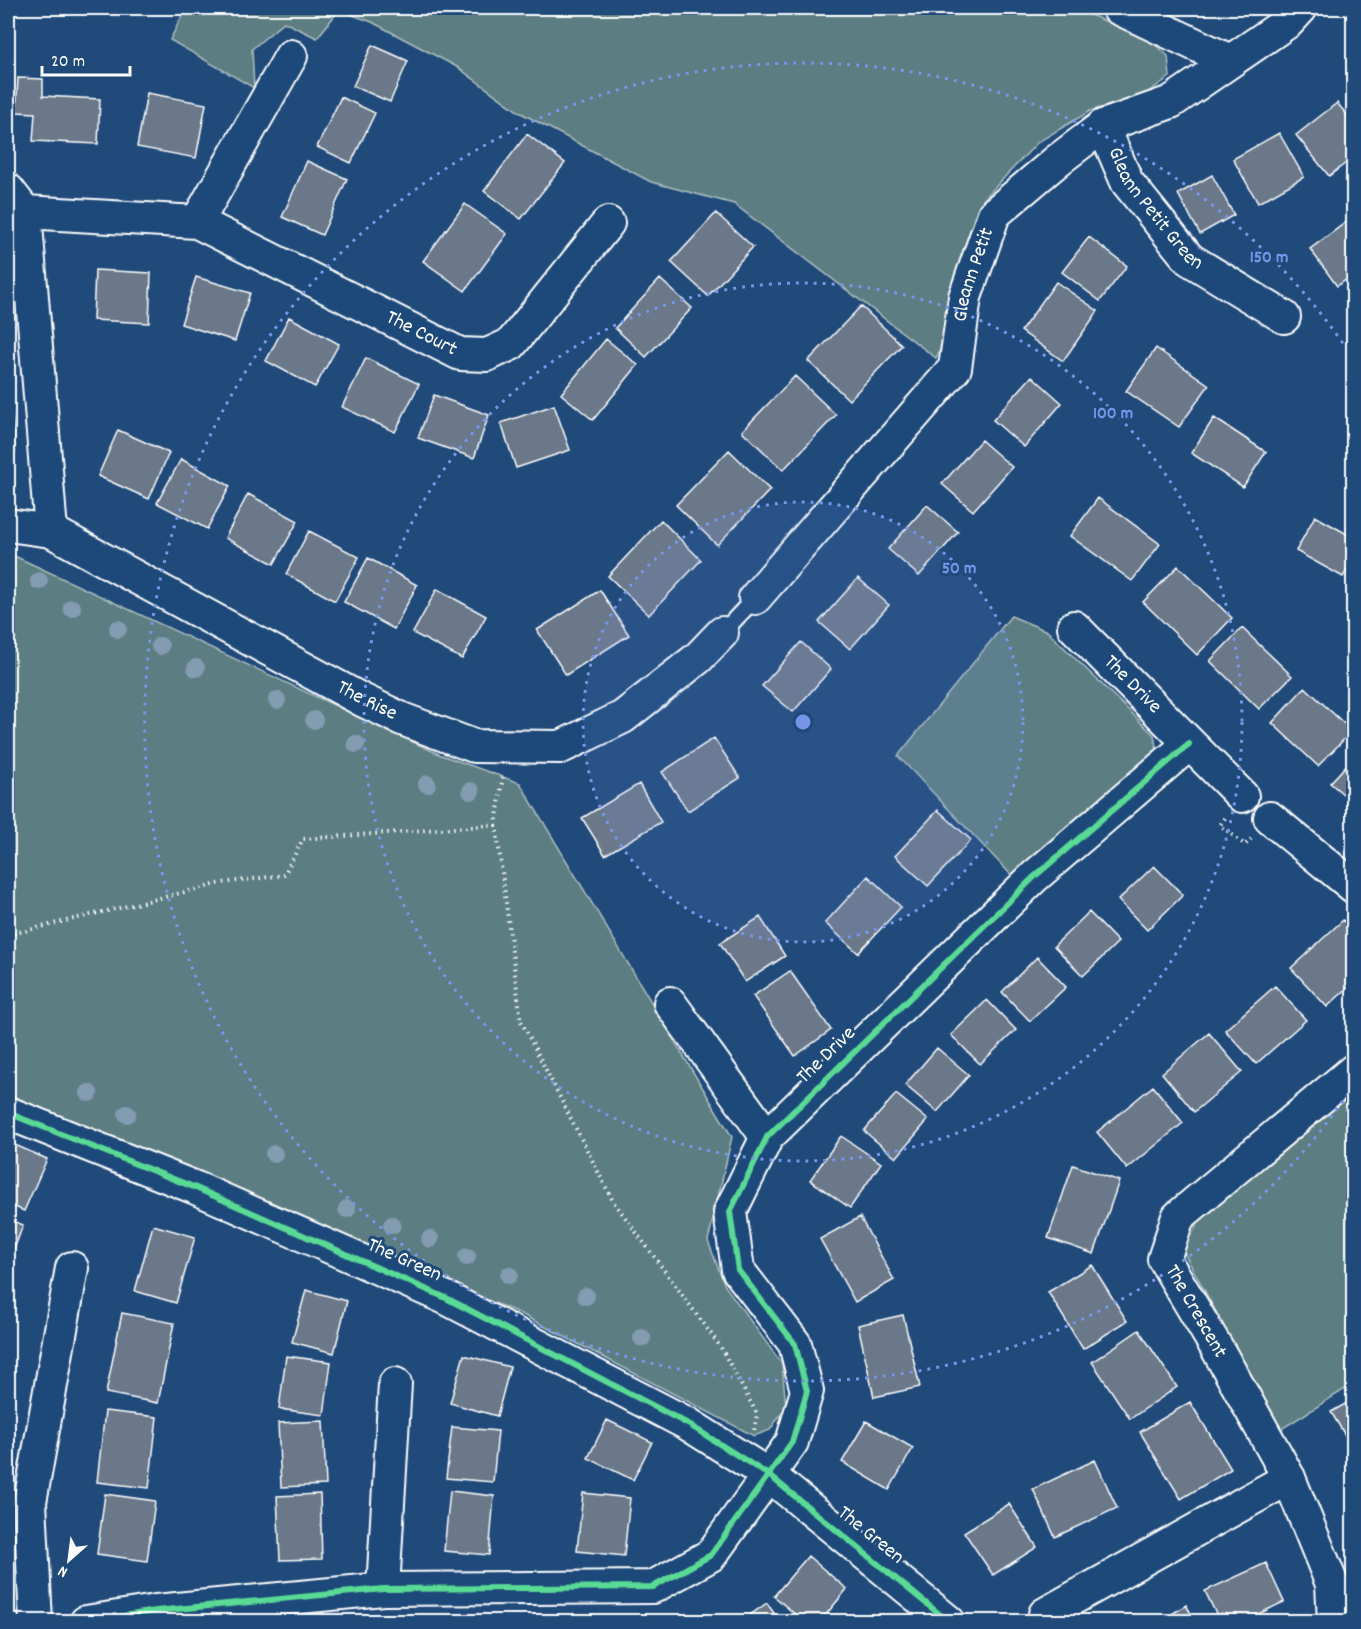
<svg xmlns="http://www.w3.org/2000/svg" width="1361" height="1629" viewBox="0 0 1361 1629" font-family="Dekko,sans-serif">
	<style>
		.green { fill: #5c7e82; stroke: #aebec0; stroke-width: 1.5 }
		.building { fill: #6b788a; stroke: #fff; stroke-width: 1.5 }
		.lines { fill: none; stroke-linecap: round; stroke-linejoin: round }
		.service-casing { stroke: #fff; stroke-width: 20 }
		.minor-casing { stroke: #fff; stroke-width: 36 }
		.path { stroke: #fff; stroke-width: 4; stroke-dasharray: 1.5 4.5; stroke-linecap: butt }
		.service { stroke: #1f4a7a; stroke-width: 15 }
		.minor { stroke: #1f4a7a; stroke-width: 32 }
		.cycleway-casing { stroke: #1f4a7a; stroke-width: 10 }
		.cycleway { stroke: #5adb95; stroke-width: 6 }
		.tree { fill: #849cb2 }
		.ring { fill: none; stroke: #7795e8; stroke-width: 3; stroke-dasharray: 3 6 }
		.labels { text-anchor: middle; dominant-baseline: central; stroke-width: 6; stroke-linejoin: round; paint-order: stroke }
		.street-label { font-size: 21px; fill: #fff; stroke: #1f4a7a }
		.centre { fill: #7795e8; stroke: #1f4a7a; stroke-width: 3 }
		.ring-label { font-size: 18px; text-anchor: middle; font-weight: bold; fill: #7795e8; stroke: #1f4a7a; stroke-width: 6; stroke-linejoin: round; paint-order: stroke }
	</style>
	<rect width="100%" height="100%" fill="#1f4a7a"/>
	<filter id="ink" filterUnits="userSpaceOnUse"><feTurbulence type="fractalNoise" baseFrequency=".0167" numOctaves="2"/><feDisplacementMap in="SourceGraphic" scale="12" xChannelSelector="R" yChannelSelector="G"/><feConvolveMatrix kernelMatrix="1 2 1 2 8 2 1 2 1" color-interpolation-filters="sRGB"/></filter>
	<g filter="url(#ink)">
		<path class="green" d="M 186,8 L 1074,8 L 1150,40 L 1168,56 L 1170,77 L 1142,96 L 1090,111 L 1038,142 L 983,200 L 951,289 L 946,337 L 936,358 L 734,204 L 651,182 L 519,112 L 457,67 L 372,22 L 339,10 L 317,38 L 284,22 L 252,49 L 254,88 L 170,40 Z
			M 8,553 L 441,755 L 520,783 L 732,1137 L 708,1241 L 725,1286 L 782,1364 L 786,1407 L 770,1430 L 754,1436 L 521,1314 L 8,1099 Z
			M 1011,616 L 1047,631 L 1154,735 L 1158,757 L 1014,878 L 898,756 Z
			M 1353,1090 L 1353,1384 L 1280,1430 L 1182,1249 L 1201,1219 Z
			M 323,1611 L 325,1621 L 238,1621 Z"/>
		<path class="building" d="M 372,45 L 408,61 L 390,102 L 353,86 Z
			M 18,78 L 43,79 L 43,96 L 100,99 L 98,144 L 33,141 L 35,113 L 16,112 Z
			M 147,93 L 206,104 L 196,158 L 137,147 Z
			M 341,97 L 375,113 L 351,163 L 317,147 Z
			M 1337,103 L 1354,123 L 1354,157 L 1329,176 L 1296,135 Z
			M 1279,133 L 1304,177 L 1258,203 L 1233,159 Z
			M 527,134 L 565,163 L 521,219 L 484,191 Z
			M 307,161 L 347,179 L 322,235 L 282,217 Z
			M 1212,175 L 1234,215 L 1200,234 L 1178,194 Z
			M 465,204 L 507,234 L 465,291 L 423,261 Z
			M 716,213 L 753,247 L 708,296 L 671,262 Z
			M 1349,220 L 1354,226 L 1354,274 L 1337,286 L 1310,249 Z
			M 1089,237 L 1127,266 L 1100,301 L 1062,272 Z
			M 95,270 L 151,273 L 149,323 L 93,320 Z
			M 196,277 L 250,293 L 235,341 L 181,324 Z
			M 660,279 L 692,308 L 646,357 L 615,328 Z
			M 1056,282 L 1098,311 L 1063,361 L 1021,331 Z
			M 861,306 L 902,345 L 849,400 L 808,361 Z
			M 289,317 L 339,344 L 315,387 L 266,361 Z
			M 606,339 L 638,365 L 593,420 L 561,394 Z
			M 1156,348 L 1209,385 L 1179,427 L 1126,391 Z
			M 366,358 L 419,384 L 395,432 L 342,407 Z
			M 795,376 L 836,415 L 783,470 L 742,431 Z
			M 1032,376 L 1062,403 L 1024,447 L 993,420 Z
			M 434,395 L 489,415 L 474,458 L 418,438 Z
			M 8,403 L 11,403 L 15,452 L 8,452 Z
			M 554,405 L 570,450 L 516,468 L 501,423 Z
			M 1214,418 L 1266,452 L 1243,487 L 1191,453 Z
			M 118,430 L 169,453 L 149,499 L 98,476 Z
			M 981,440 L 1012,467 L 973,511 L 942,484 Z
			M 729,450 L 770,490 L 717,545 L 676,505 Z
			M 181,459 L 230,486 L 207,529 L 157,503 Z
			M 248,494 L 298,521 L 274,564 L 225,538 Z
			M 1098,498 L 1160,544 L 1132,581 L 1070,536 Z
			M 927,505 L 958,532 L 919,576 L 888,549 Z
			M 1315,516 L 1354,538 L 1354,559 L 1343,577 L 1296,551 Z
			M 661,520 L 701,560 L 649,615 L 608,576 Z
			M 309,531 L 359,557 L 335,601 L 286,574 Z
			M 368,558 L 417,585 L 394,629 L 344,602 Z
			M 1178,566 L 1232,618 L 1197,655 L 1143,602 Z
			M 858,578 L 889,605 L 850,649 L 819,622 Z
			M 437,589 L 486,616 L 462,659 L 413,633 Z
			M 600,590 L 629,635 L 566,675 L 537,630 Z
			M 1242,628 L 1292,676 L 1259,709 L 1210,661 Z
			M 801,642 L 831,669 L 793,712 L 762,686 Z
			M 1305,687 L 1352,731 L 1318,766 L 1272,723 Z
			M 714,738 L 740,778 L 688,811 L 662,772 Z
			M 1354,757 L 1354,803 L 1330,783 Z
			M 639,784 L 661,822 L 605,855 L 582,818 Z
			M 938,810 L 971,840 L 928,886 L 895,856 Z
			M 1154,866 L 1183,895 L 1147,930 L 1118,900 Z
			M 868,876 L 901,907 L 858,953 L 825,923 Z
			M 1089,912 L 1118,942 L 1083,976 L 1054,946 Z
			M 760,917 L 785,956 L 745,982 L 720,943 Z
			M 1343,920 L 1354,932 L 1354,982 L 1327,1007 L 1291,968 Z
			M 1037,957 L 1066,987 L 1030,1021 L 1002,992 Z
			M 790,971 L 831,1030 L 795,1056 L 753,996 Z
			M 1275,986 L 1306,1020 L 1256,1064 L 1225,1030 Z
			M 987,1000 L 1016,1030 L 980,1064 L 951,1035 Z
			M 1209,1033 L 1242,1072 L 1194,1112 L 1162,1073 Z
			M 937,1048 L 969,1075 L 937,1112 L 905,1085 Z
			M 1153,1086 L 1183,1123 L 1127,1169 L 1097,1132 Z
			M 896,1094 L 928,1120 L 896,1158 L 864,1131 Z
			M 841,1136 L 881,1163 L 850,1208 L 810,1180 Z
			M 8,1142 L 47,1159 L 24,1211 L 8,1204 Z
			M 1073,1165 L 1119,1181 L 1094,1254 L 1048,1238 Z
			M 860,1217 L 894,1280 L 855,1302 L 820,1239 Z
			M 8,1219 L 23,1225 L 8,1266 Z
			M 153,1225 L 195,1237 L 176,1303 L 135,1291 Z
			M 1092,1265 L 1127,1321 L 1083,1349 L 1048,1292 Z
			M 306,1290 L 347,1301 L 334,1353 L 292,1342 Z
			M 122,1313 L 174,1323 L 158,1403 L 106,1393 Z
			M 903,1315 L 920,1387 L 874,1397 L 858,1325 Z
			M 1139,1330 L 1177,1387 L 1130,1419 L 1092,1362 Z
			M 464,1355 L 510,1367 L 497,1416 L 450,1403 Z
			M 286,1356 L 331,1362 L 324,1415 L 279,1409 Z
			M 1354,1399 L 1354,1450 L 1331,1412 Z
			M 1190,1402 L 1231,1469 L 1181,1499 L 1140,1432 Z
			M 105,1411 L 157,1417 L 149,1488 L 97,1482 Z
			M 607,1420 L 652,1442 L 633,1480 L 588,1458 Z
			M 323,1421 L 326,1485 L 281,1487 L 278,1423 Z
			M 866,1421 L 913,1448 L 889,1490 L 842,1462 Z
			M 452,1427 L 498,1431 L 493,1482 L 446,1478 Z
			M 1095,1460 L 1117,1508 L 1055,1537 L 1033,1489 Z
			M 450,1491 L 494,1496 L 489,1555 L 444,1551 Z
			M 583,1493 L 630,1498 L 624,1556 L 577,1551 Z
			M 105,1494 L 155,1501 L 147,1561 L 97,1554 Z
			M 320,1494 L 322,1559 L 280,1560 L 277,1496 Z
			M 1009,1504 L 1037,1547 L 993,1575 L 964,1532 Z
			M 808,1556 L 847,1589 L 820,1622 L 804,1622 L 774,1596 Z
			M 1266,1563 L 1284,1602 L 1241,1622 L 1220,1622 L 1205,1591 Z
			M 767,1603 L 780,1622 L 740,1622 Z
			M 1186,1605 L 1196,1622 L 1159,1622 Z"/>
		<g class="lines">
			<defs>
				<path id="service" d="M 722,633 L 755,598"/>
				<g id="minor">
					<path d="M 1118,8 L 1230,61"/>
					<path id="s1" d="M 1103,126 L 1127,182 L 1189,259 L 1284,317"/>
					<path d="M 8,190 L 25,212 L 51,531"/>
					<path id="s2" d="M 25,212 L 197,222 L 460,354 L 487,355 L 511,344 L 608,223"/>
					<path d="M 197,222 L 291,56"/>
					<path id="s3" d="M 8,525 L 51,531 L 362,700 L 402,719 L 474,746 L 561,747 L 623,717 L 698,658 L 722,633"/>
					<path id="s4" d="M 755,598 L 955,368 L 965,297 L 994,214 L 1058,160 L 1103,126 L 1171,102 L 1289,21 L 1301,8"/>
					<path id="s5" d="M 1074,627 L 1242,796"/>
					<path d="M 1270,818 L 1354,887"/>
					<path d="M 670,1003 L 767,1137"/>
					<path d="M 8,1113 L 196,1188 L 446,1298 L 688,1424 L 770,1476 L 949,1622"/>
					<path d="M 383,1589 L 395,1384"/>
					<path d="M 1045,1614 L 1289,1478"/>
					<path d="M 36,1622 L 30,1502 L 72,1268"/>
					<path d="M 86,1622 L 156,1611 L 383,1589 L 653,1587 L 711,1555 L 792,1442 L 807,1391 L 795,1344 L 738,1270 L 730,1212 L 767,1137 L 1034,877 L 1189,744"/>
					<path d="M 1334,1622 L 1332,1584 L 1289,1478 L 1218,1350 L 1164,1259 L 1178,1217 L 1354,1070"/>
				</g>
			</defs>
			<use href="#service" class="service-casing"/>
			<use href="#minor" class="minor-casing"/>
			<path class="path" d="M 1225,818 L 1220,825 L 1245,845 L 1251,839
				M 496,825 L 521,1021 L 613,1201 L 720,1346 L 757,1414 L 754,1431
				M 8,935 L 222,883 L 284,875 L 303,839 L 496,825 L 503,775"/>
			<use href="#service" class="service"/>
			<use href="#minor" class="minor"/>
			<defs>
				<path id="cycleway" d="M 8,1113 L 196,1188 L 446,1298 L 688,1424 L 770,1476 L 949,1622
					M 86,1622 L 156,1611 L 383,1589 L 653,1587 L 711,1555 L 792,1442 L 807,1391 L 795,1344 L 738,1270 L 730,1212 L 767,1137 L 1034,877 L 1189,744"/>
			</defs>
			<use href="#cycleway" class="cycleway-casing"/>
			<use href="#cycleway" class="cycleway"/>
		</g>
		<g class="tree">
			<circle cx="39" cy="581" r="9"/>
			<circle cx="72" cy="608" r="9"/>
			<circle cx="118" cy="629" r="9"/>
			<circle cx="160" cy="646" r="9"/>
			<circle cx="196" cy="668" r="9"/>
			<circle cx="277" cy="700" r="9"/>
			<circle cx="314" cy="720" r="9"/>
			<circle cx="356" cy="744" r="9"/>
			<circle cx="427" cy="784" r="9"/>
			<circle cx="471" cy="791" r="9"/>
			<circle cx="89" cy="1093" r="9"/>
			<circle cx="127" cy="1114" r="9"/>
			<circle cx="274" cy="1154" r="9"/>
			<circle cx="347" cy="1209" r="9"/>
			<circle cx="392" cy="1225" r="9"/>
			<circle cx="430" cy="1239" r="9"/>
			<circle cx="467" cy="1257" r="9"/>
			<circle cx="509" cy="1275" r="9"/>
			<circle cx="586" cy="1296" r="9"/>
			<circle cx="642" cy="1338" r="9"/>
		</g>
	</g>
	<circle cx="803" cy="722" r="220" fill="#7795e8" fill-opacity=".12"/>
	<g class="ring">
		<circle cx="803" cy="722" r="220"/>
		<circle cx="803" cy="722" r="439"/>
		<path d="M1353 1086A659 659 0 1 1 1353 358"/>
	</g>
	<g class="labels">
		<g class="street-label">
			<text stroke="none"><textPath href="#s1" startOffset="99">Gleann Petit Green</textPath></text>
			<text stroke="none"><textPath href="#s4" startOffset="400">Gleann Petit</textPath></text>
			<text stroke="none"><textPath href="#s2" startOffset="423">The Court</textPath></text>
			<text stroke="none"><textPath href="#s5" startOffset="82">The Drive</textPath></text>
			<text stroke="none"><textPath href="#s3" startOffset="402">The Rise</textPath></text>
			<text transform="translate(827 1056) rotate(-44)">The Drive</text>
			<text transform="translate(404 1261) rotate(24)">The Green</text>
			<text transform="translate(1195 1312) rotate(60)">The Crescent</text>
			<text transform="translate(870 1536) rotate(39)">The Green</text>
		</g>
	</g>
	<circle cx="803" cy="722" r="9" class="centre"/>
	<g class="ring-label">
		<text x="1269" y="262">150 m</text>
		<text x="1113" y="418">100 m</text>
		<text x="959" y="573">50 m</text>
	</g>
	<rect width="1361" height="1629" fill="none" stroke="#1f4a7a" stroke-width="30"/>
	<rect x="15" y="15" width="1331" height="1599" fill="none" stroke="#fff" stroke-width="2" filter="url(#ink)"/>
	<g transform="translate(69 1560) rotate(208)" stroke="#1f4a7a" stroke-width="4.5" paint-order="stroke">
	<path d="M0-4.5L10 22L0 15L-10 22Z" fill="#ffffff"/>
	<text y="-9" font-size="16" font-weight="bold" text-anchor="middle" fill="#ffffff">N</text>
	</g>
	<path d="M42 66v9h88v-9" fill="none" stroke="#ffffff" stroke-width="3"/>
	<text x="51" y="66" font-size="18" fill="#ffffff" stroke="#1f4a7a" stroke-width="4.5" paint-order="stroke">20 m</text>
</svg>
